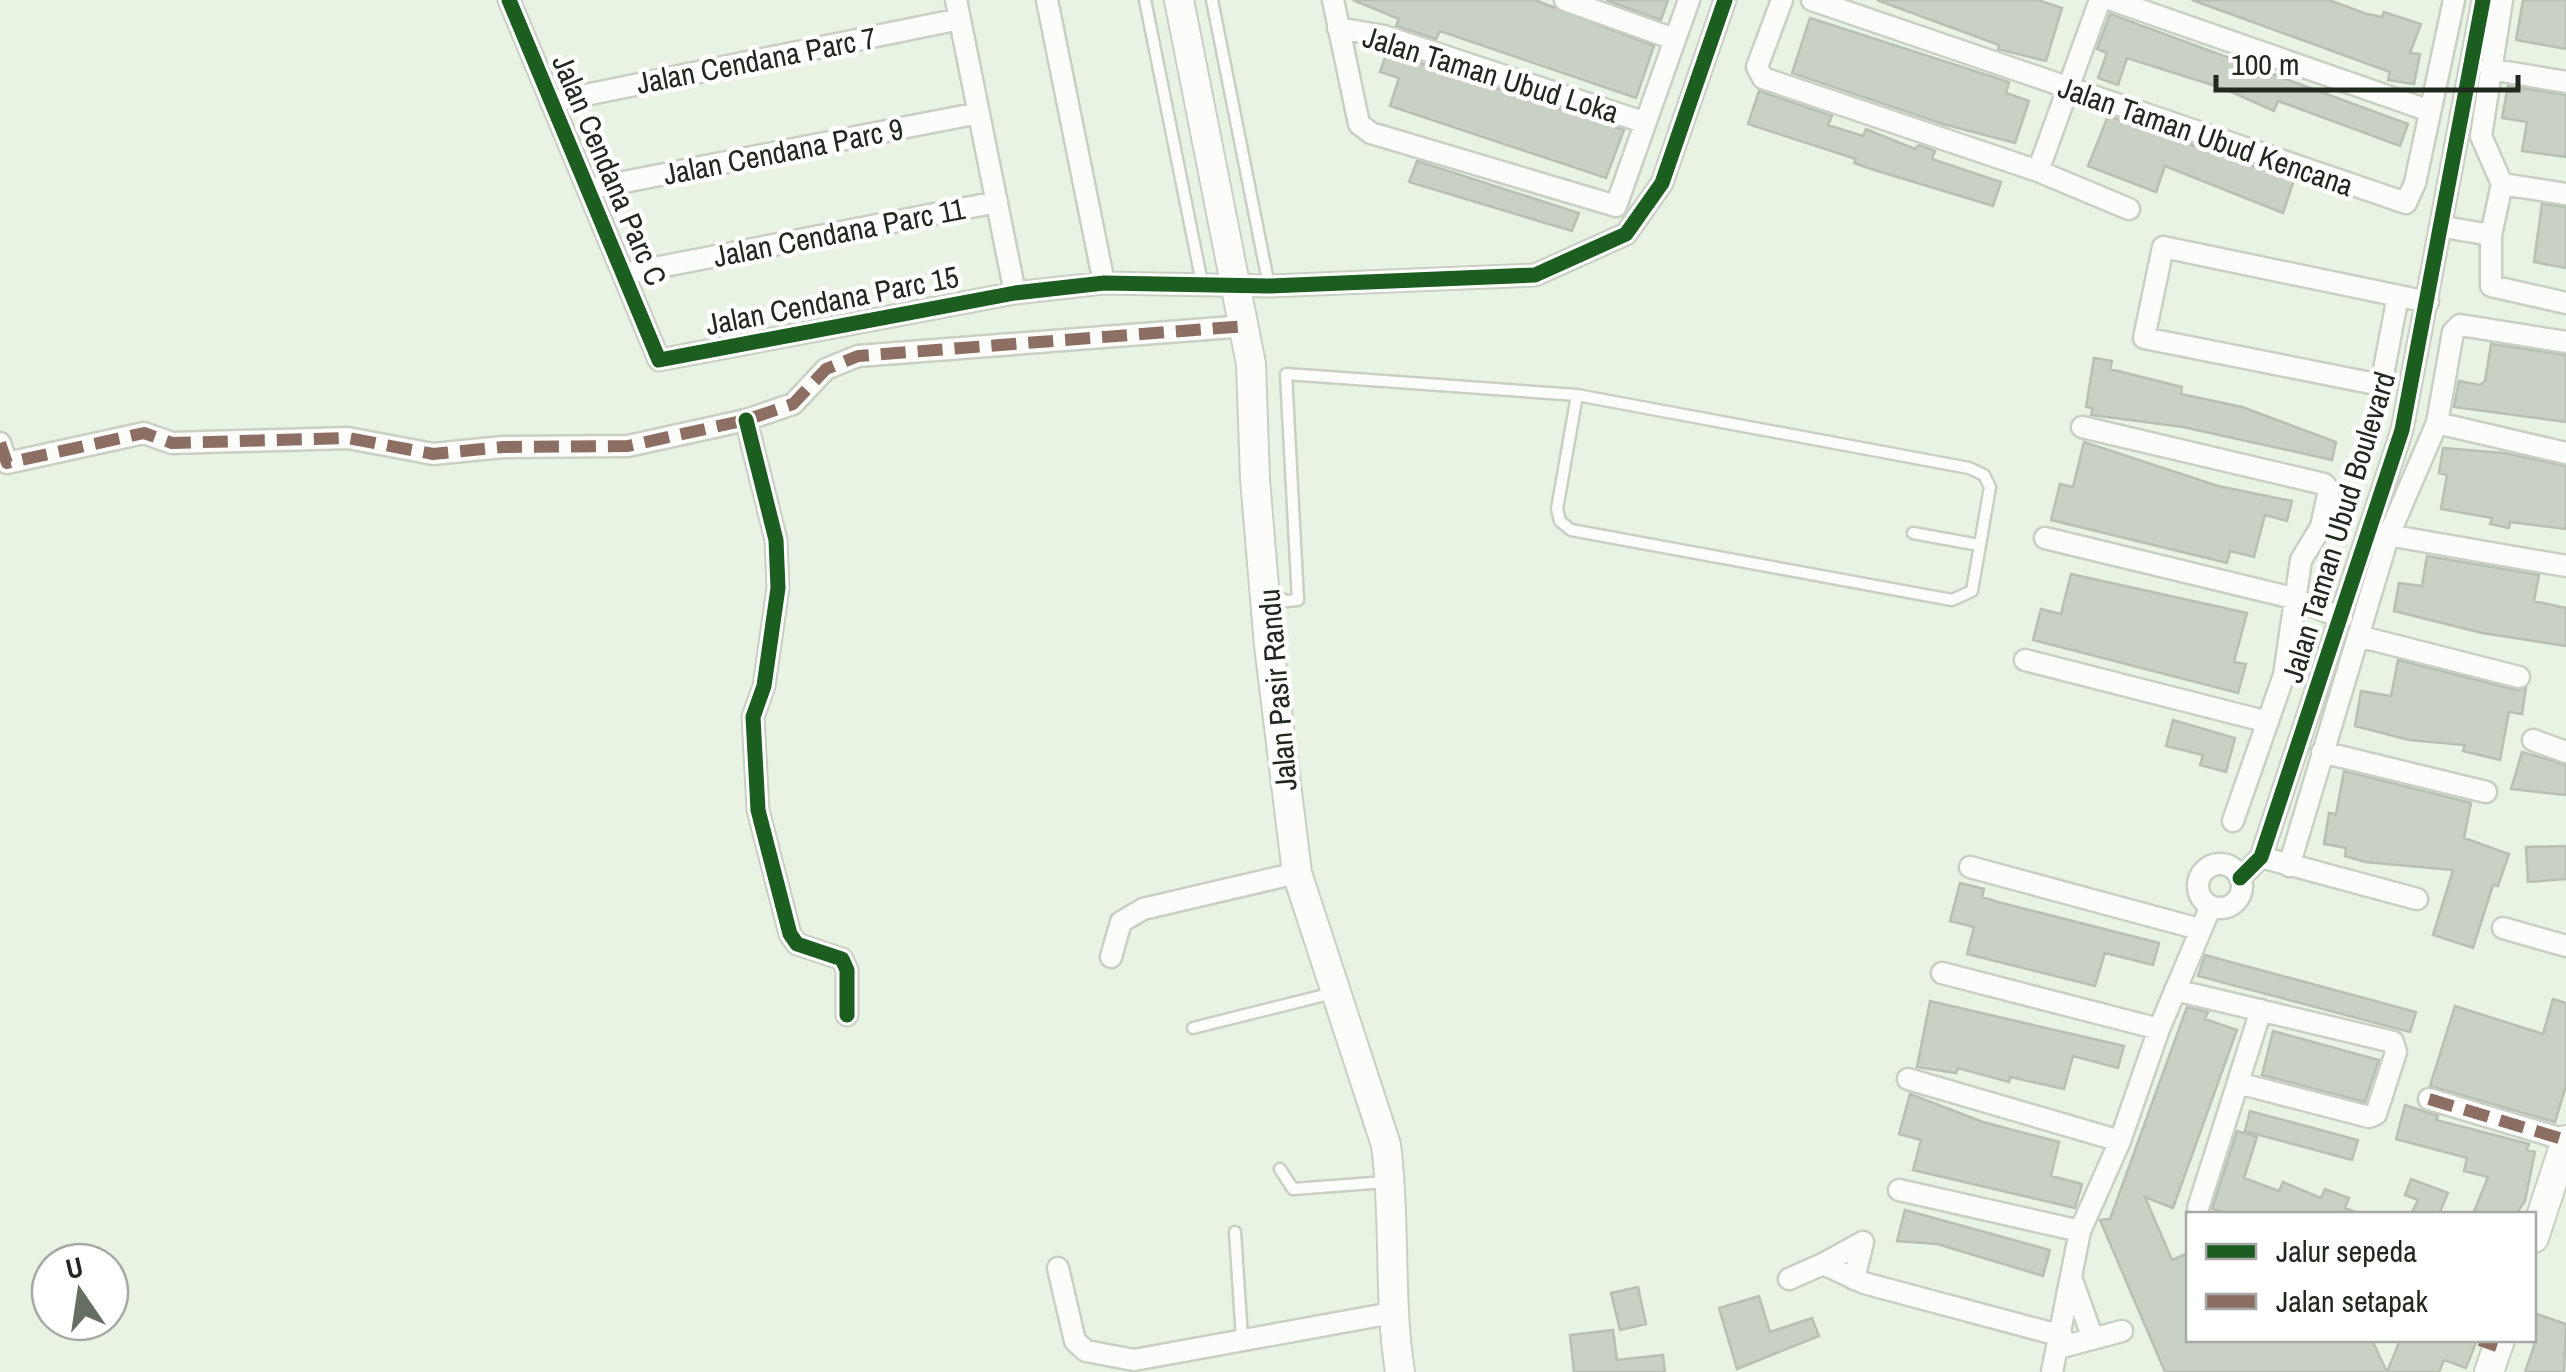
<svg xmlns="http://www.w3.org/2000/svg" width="2566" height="1372" viewBox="0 0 2566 1372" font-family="'Archivo Narrow',sans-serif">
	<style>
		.building { fill: #c9d1c5; stroke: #b8bfb4; stroke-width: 2.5 }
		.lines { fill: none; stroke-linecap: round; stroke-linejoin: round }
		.lane-casing { stroke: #c8d0c3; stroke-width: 15 }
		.street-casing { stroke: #c8d0c3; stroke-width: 25 }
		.secondary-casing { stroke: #c8d0c3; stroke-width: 32 }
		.lane { stroke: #fcfdfb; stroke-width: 10 }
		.street { stroke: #fcfdfb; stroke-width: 20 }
		.secondary { stroke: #fcfdfb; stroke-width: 28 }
		.quiet { stroke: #8d6e63; stroke-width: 12; stroke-dasharray: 25 12; stroke-linecap: butt }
		.cycleway-casing { stroke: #fff; stroke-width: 21 }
		.cycleway { stroke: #1b5e20; stroke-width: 15 }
		.labels { text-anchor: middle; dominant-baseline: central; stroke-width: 9; stroke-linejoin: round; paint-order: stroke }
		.street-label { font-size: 30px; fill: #21281e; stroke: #fff }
	</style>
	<rect width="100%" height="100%" fill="#e9f3e4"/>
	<path class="building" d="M 1353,0 L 1535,0 L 1654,46 L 1636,98 L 1440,31 L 1436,39 L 1396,26 L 1399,19 Z
		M 1606,0 L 1668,0 L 1661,20 Z
		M 1877,0 L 2038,0 L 2062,8 L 2046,61 L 1998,49 L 1999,45 Z
		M 2192,0 L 2329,0 L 2367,14 L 2382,17 L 2384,12 L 2421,24 L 2410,53 L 2420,54 L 2414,84 L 2388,80 L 2390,72 Z
		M 2523,0 L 2566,0 L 2566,49 L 2516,40 Z
		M 2110,14 L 2408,124 L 2400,146 L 2278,101 L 2274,111 L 2225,89 L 2127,58 L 2118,85 L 2098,78 L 2107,53 L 2097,49 Z
		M 1810,18 L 2009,82 L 2006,93 L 2029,101 L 2015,143 L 1943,124 L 1792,73 Z
		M 1387,52 L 1624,130 L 1606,178 L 1390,106 L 1399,78 L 1380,72 Z
		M 2508,86 L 2566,95 L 2566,157 L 2522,151 L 2527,122 L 2502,118 Z
		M 1759,91 L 1832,116 L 1828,125 L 1863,136 L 1866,129 L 1915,149 L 1919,145 L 1935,151 L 1932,159 L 2001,182 L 1993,206 L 1871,169 L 1854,163 L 1856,159 L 1748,124 Z
		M 2108,116 L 2294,180 L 2283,213 L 2165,166 L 2156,192 L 2088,166 Z
		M 1417,161 L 1579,213 L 1572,231 L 1409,182 Z
		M 2542,204 L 2566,207 L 2566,268 L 2534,262 Z
		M 2491,344 L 2566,355 L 2566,422 L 2454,407 L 2459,381 L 2480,385 L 2485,381 Z
		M 2094,358 L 2112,361 L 2110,369 L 2182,387 L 2181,394 L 2242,407 L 2336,442 L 2332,460 L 2183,427 L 2091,415 L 2093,408 L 2086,407 Z
		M 2084,442 L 2218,486 L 2292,501 L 2287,521 L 2265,515 L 2254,557 L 2230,551 L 2227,563 L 2051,520 L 2060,484 L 2073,487 Z
		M 2443,448 L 2504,453 L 2566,466 L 2566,529 L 2510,522 L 2509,528 L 2490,524 L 2492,518 L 2441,509 L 2447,475 L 2439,473 Z
		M 2427,556 L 2539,575 L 2534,601 L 2566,608 L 2566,646 L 2482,633 L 2394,611 L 2399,583 L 2422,586 Z
		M 2071,574 L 2247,613 L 2234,662 L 2246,664 L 2238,693 L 2033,640 L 2041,609 L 2061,614 Z
		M 2398,660 L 2516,690 L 2526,688 L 2522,714 L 2509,712 L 2500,760 L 2463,751 L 2465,745 L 2409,740 L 2355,726 L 2361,691 L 2391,696 Z
		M 2173,720 L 2235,738 L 2226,772 L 2200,765 L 2203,755 L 2166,746 Z
		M 2522,752 L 2566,765 L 2566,795 L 2511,789 Z
		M 2344,771 L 2471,803 L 2464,838 L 2509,854 L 2498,886 L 2493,885 L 2473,948 L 2433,935 L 2453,870 L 2365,862 L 2345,856 L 2346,848 L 2324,844 L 2329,813 L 2336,814 Z
		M 2566,846 L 2566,879 L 2528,882 L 2526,847 Z
		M 1960,883 L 1984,889 L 1982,897 L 1998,902 L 2159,943 L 2153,965 L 2105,953 L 2095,986 L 1967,954 L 1974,927 L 1950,921 Z
		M 2205,955 L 2416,1012 L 2410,1032 L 2198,976 Z
		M 2553,999 L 2566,1003 L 2566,1086 L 2555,1122 L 2430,1086 L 2455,1006 L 2543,1034 Z
		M 1930,1001 L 2124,1046 L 2118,1068 L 2073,1056 L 2064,1089 L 2010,1077 L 2009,1082 L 1958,1068 L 1956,1073 L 1917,1067 Z
		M 2187,1007 L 2208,1012 L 2205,1019 L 2237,1030 L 2173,1208 L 2145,1197 L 2172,1260 L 2188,1253 L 2188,1340 L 2372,1340 L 2387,1372 L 2165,1372 L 2100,1220 L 2110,1219 Z
		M 2273,1031 L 2379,1060 L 2365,1102 L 2262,1075 Z
		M 1910,1094 L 1983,1122 L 2059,1142 L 2051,1176 L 2082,1184 L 2075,1208 L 1913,1170 L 1921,1140 L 1899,1134 Z
		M 2405,1105 L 2438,1116 L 2436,1120 L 2529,1144 L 2527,1150 L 2535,1152 L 2525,1201 L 2516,1214 L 2473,1214 L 2488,1177 L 2464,1171 L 2467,1158 L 2396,1139 Z
		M 2250,1111 L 2358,1140 L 2352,1160 L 2245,1131 Z
		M 2237,1131 L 2257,1137 L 2244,1178 L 2279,1191 L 2283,1182 L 2321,1198 L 2325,1189 L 2349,1198 L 2345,1208 L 2360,1214 L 2230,1214 L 2212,1209 Z
		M 2411,1179 L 2448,1193 L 2439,1214 L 2411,1214 L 2418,1200 L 2405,1195 Z
		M 1905,1210 L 2050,1250 L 2043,1276 L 1937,1244 L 1897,1241 Z
		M 1638,1287 L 1646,1324 L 1620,1330 L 1611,1293 Z
		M 1759,1296 L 1770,1332 L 1812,1318 L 1819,1336 L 1737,1369 L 1719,1308 Z
		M 2534,1313 L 2566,1324 L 2564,1372 L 2525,1372 L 2534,1346 Z
		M 1613,1330 L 1617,1360 L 1663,1355 L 1665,1372 L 1574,1372 L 1570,1335 Z
		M 2400,1340 L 2477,1340 L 2466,1368 L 2444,1360 L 2439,1372 L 2387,1372 Z"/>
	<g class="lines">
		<defs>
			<path id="lane" d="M 1145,0 L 1202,283
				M 1212,0 L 1269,286
				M 1913,533 L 1979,545
				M 1270,593 L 1286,601 L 1298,600 L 1286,374 L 1577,395 L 1969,468 L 1984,475 L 1990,487 L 1972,591 L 1952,600 L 1571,530 L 1560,521 L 1557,509 L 1577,395
				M 1193,1028 L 1333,993
				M 1280,1169 L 1293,1189 L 1386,1182
				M 1235,1232 L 1242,1338"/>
			<path id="street" d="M 509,0 L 659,360 L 1015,293 L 1104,283 L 1269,286 L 1535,275 L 1626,234 L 1662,183 L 1725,0
				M 956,0 L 1015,293
				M 1047,0 L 1104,283
				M 1333,0 L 1359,124 L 1371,133 L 1616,206 L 1689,0
				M 1565,0 L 1674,39
				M 1782,0 L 1757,67 L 1763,78 L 2038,171 L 2129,209
				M 1812,0 L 2406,203 L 2415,183 L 2454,0
				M 2112,0 L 2430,111
				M 2502,0 L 2481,136 L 2502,184 L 2491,235 L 2491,286 L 2566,303
				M 1338,28 L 1384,36 L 1643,122
				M 2490,69 L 2566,82
				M 551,102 L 960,19
				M 2038,171 L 2100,0
				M 2502,184 L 2566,194
				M 588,189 L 979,113
				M 2444,227 L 2491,235
				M 623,274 L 997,202
				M 2398,296 L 2381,385 L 2144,338 L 2163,247 L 2428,302
				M 746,420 L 776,540 L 778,588 L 764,686 L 753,717 L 758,810 L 790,934 L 797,944 L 842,959 L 847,970 L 847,1015
				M 2437,423 L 2566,453
				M 2082,427 L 2324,484 L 2329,490 L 2321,527 L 2301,560 L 2284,675 L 2233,821
				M 0,443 L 7,463 L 144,433 L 172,443 L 348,438 L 433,454 L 503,447 L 628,446 L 746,420 L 793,404 L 826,369 L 858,356 L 1246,326
				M 2376,533 L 2566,566
				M 2045,538 L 2293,598 L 2342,618
				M 2358,636 L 2519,677
				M 2025,660 L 2268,722
				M 2533,740 L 2566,752
				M 2322,752 L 2486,792
				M 2261,857 L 2417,899
				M2198 886a22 22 0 1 1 44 0a22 22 0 1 1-44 0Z
				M 2289,866 L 2388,537 L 2437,423 L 2453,332 L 2460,325 L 2566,342
				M 1970,867 L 2199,929
				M 2240,878 L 2261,857 L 2402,430 L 2483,0
				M 2503,928 L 2566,946
				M 1111,957 L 1121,922 L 1143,909 L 1297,873
				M 1942,973 L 2159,1029
				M 2175,990 L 2393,1042 L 2396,1052 L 2376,1114 L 2369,1117 L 2238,1083
				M 1908,1079 L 2120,1141
				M 2429,1099 L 2566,1140
				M 1899,1190 L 2080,1231
				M 2198,1208 L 2261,1010
				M 1058,1268 L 1075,1341 L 1086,1351 L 1134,1360 L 1392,1313
				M 1789,1279 L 1823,1264
				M 1854,1279 L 1863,1242 L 1823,1264 L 1864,1283 L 2062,1336
				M 2072,1280 L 2093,1339
				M 2058,1348 L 2122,1331
				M 2052,1372 L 2080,1231 L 2120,1141 L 2159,1029 L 2211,906"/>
			<path id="secondary" d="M 1179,0 L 1251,364 L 1255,479 L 1269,646 L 1297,873 L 1386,1145 C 1396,1220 1388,1296 1400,1372
				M 2534,1238 L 2566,1140
				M 2489,1372 L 2500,1340"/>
		</defs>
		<use href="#lane" class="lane-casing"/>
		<use href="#street" class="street-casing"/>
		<use href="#secondary" class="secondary-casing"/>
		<use href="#lane" class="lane"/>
		<use href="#street" class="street"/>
		<use href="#secondary" class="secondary"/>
		<path class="quiet" d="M 0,443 L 7,463 L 144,433 L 172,443 L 348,438 L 433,454 L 503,447 L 628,446 L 746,420 L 793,404 L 826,369 L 858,356 L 1246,326
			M 2429,1099 L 2566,1140
			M 2480,1340 L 2497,1346"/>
		<defs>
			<path id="cycleway" d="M 509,0 L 659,360 L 1015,293 L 1104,283 L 1269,286 L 1535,275 L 1626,234 L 1662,183 L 1725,0
				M 746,420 L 776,540 L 778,588 L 764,686 L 753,717 L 758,810 L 790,934 L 797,944 L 842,959 L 847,970 L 847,1015
				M 2240,878 L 2261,857 L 2402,430 L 2483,0"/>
		</defs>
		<use href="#cycleway" class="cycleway-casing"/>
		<use href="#cycleway" class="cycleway"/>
	</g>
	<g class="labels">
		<g class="street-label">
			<text transform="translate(756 60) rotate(-11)">Jalan Cendana Parc 7</text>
			<text transform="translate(1491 74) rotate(17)">Jalan Taman Ubud Loka</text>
			<text transform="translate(2206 136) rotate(19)">Jalan Taman Ubud Kencana</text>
			<text transform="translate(783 151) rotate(-11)">Jalan Cendana Parc 9</text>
			<text transform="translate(610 170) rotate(67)">Jalan Cendana Parc C</text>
			<text transform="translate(839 232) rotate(-11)">Jalan Cendana Parc 11</text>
			<text transform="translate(832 300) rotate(-11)">Jalan Cendana Parc 15</text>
			<text transform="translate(2338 527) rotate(-73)">Jalan Taman Ubud Boulevard</text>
			<text transform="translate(1277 690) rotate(-95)">Jalan Pasir Randu</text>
		</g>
	</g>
	<rect x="2186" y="1212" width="350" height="130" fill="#ffffff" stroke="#a6a9a5" stroke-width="2.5"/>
	<rect x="2206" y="1244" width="50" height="15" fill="#1b5e20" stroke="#a6a9a5" stroke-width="2.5"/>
	<text x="2276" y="1262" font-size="30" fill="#21281e">Jalur sepeda</text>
	<rect x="2206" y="1294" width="50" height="15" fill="#8d6e63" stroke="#a6a9a5" stroke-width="2.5"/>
	<text x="2276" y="1312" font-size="30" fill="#21281e">Jalan setapak</text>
	<g transform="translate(80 1292) rotate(347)"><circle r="48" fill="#ffffff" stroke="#a6a9a5" stroke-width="2.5"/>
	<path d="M0-8L18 38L0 25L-18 38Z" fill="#676f63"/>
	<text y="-15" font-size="28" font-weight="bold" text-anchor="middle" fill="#21281e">U</text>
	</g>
	<path d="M2216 75v15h302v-15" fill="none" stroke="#21281e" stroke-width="5"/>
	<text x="2231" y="75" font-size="30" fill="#21281e" stroke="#ffffff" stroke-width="8" paint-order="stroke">100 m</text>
</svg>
